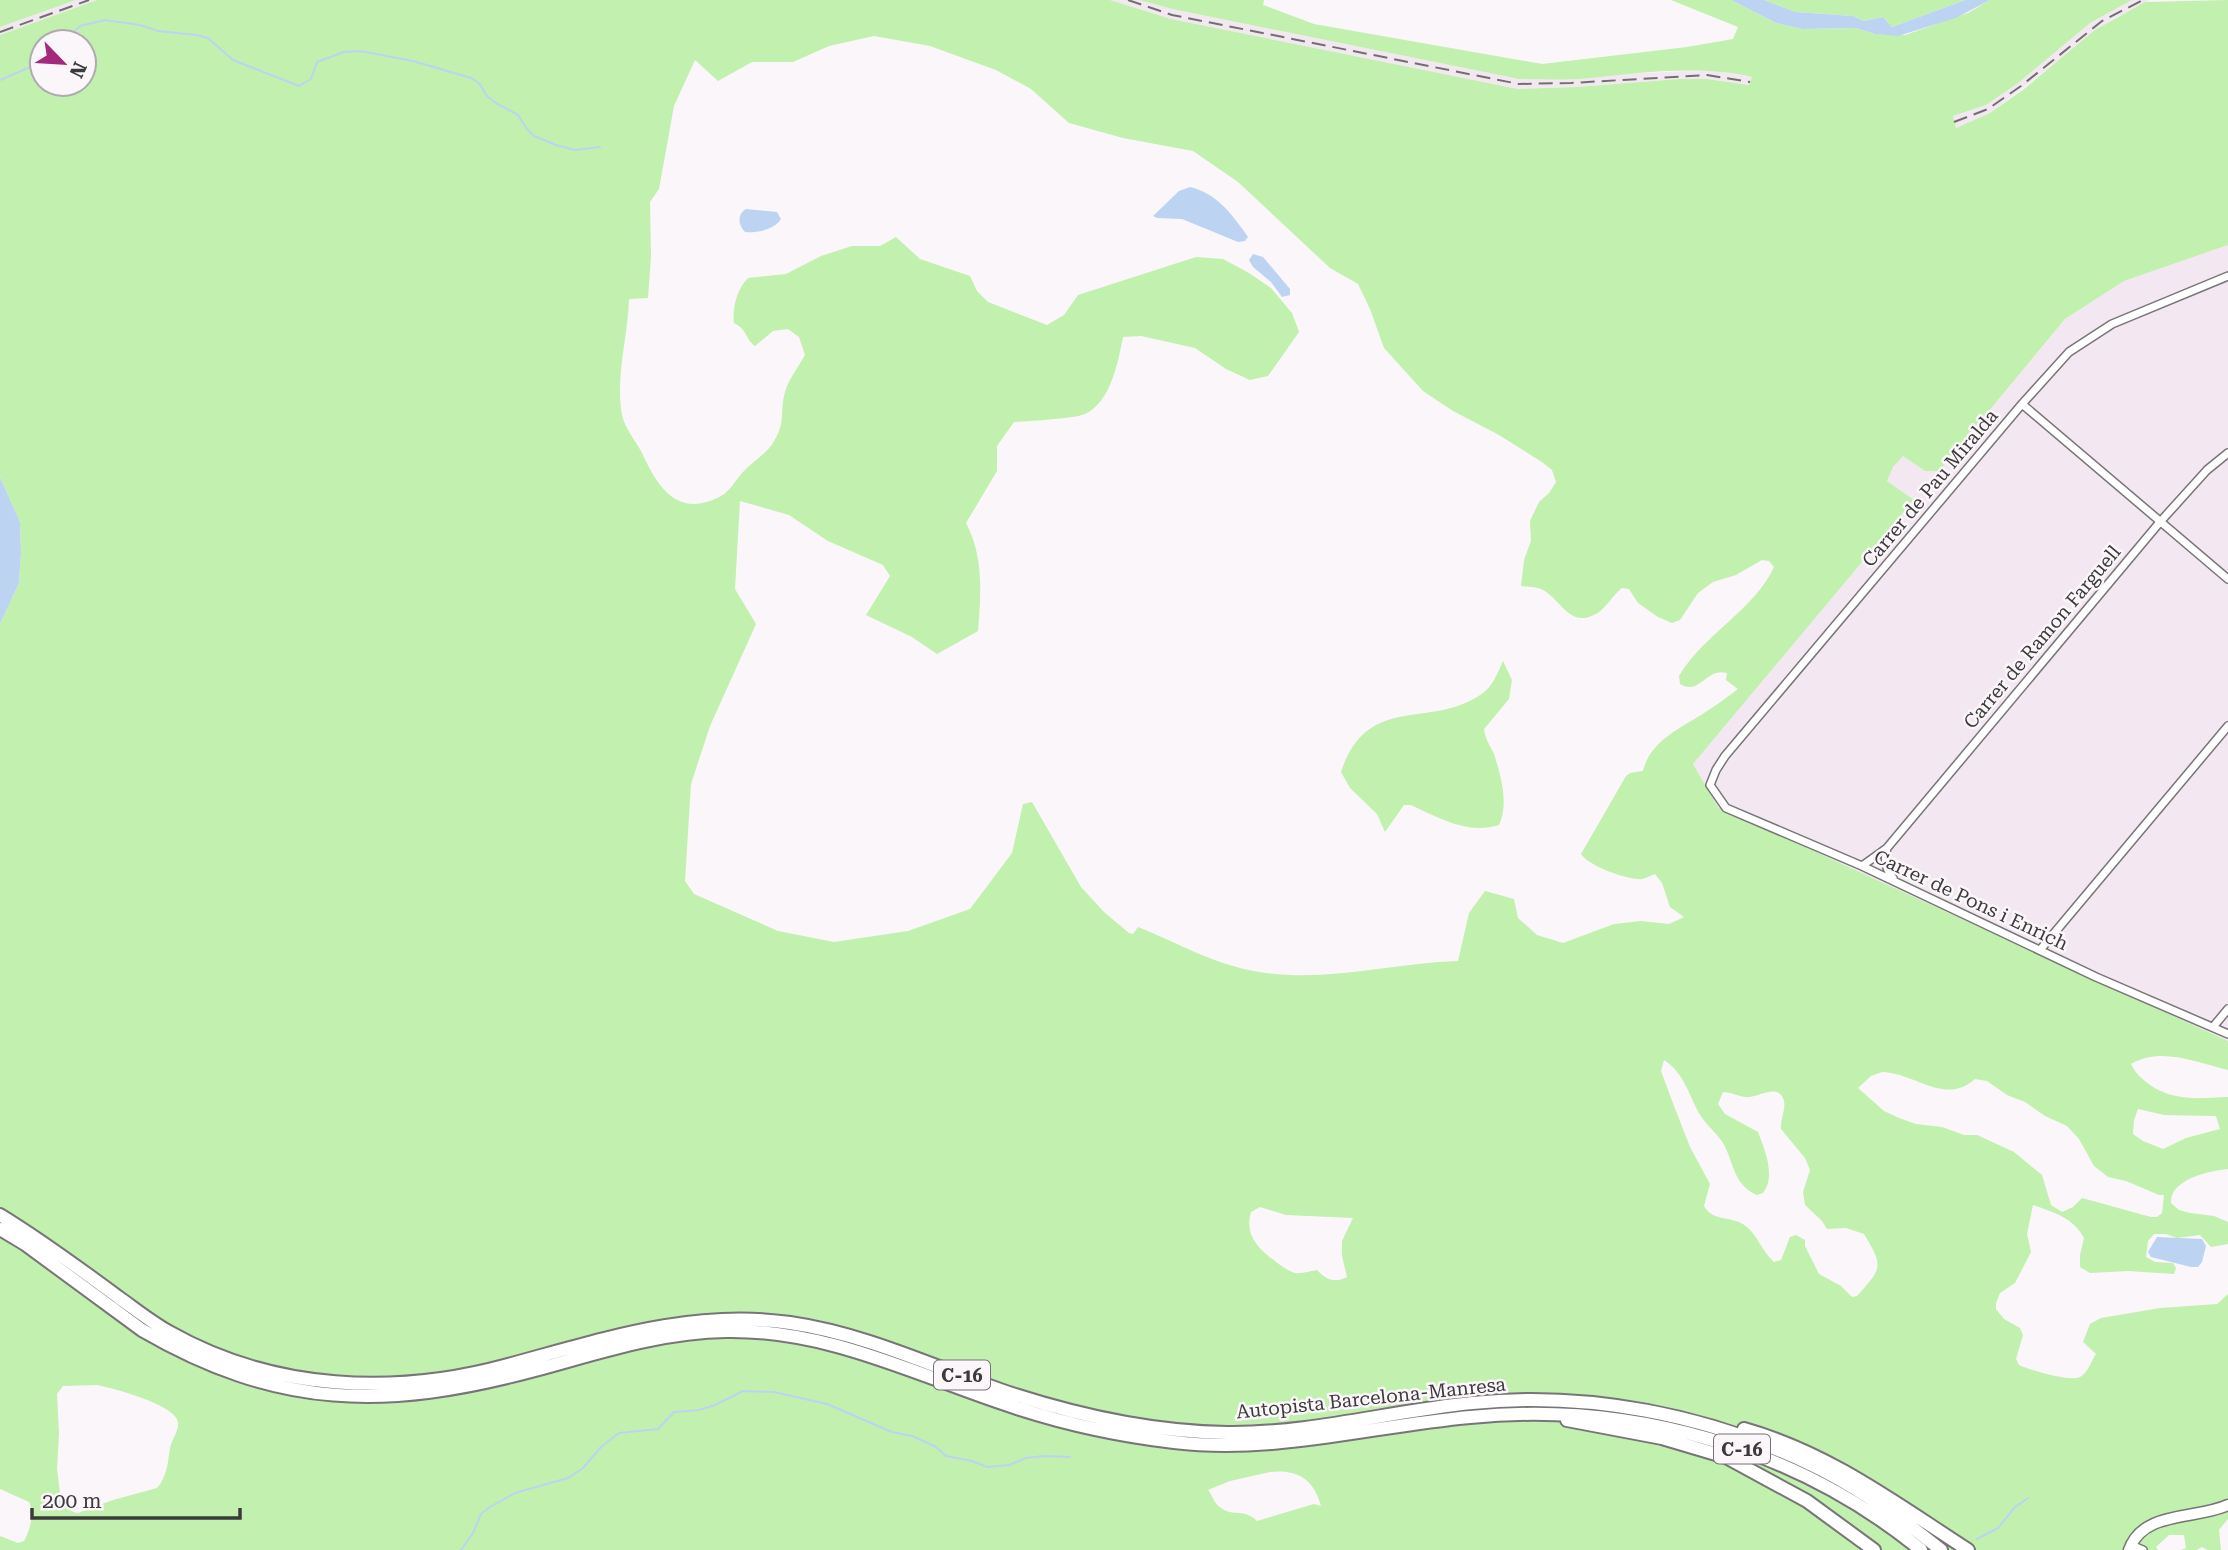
<svg xmlns="http://www.w3.org/2000/svg" width="2228" height="1550" viewBox="0 0 2228 1550" font-family="'Roboto Serif',serif">
	<style>
		.built { fill: #f3e8f2 }
		.green { fill: #c2f0ae; fill-rule: evenodd }
		.water { fill: #bcd4f1 }
		.lines { fill: none; stroke-linecap: round; stroke-linejoin: round }
		.stream { stroke: #bcd4f1; stroke-width: 2 }
		.street-casing { stroke: #787478; stroke-width: 10 }
		.secondary-casing { stroke: #787478; stroke-width: 13 }
		.highway-casing { stroke: #787478; stroke-width: 16 }
		.street { stroke: #fff; stroke-width: 7 }
		.secondary { stroke: #fff; stroke-width: 10 }
		.highway { stroke: #fff; stroke-width: 12 }
		.rail { stroke: #726f71; stroke-width: 2; stroke-dasharray: 14 7; stroke-linecap: butt }
		.labels { text-anchor: middle; dominant-baseline: central; stroke-width: 5; stroke-linejoin: round; paint-order: stroke }
		.shield { fill: #fbf6fa; stroke: #757274; stroke-width: 2 }
		.shield-label { font-size: 18px; font-weight: bold; fill: #3c3a3b }
		.street-label { font-size: 19px; fill: #3c3a3b; stroke: #fbf6fa }
	</style>
	<rect width="100%" height="100%" fill="#fbf6fa"/>
	<path class="built" d="M 76,0 L 97,0 L 0,35 L 0,27 Z
		M 1110,0 L 1139,0 L 1172,9 L 1519,79 L 1709,70 L 1752,77 L 1750,85 L 1707,79 L 1680,79 L 1576,87 L 1518,89 L 1171,19 Z
		M 2132,0 L 2150,0 L 2111,20 L 1990,113 L 1956,128 L 1953,116 L 1986,105 L 2090,23 Z
		M 2228,245 L 2228,1041 L 1718,807 L 1693,764 L 1914,500 L 1887,481 L 1893,467 L 1903,455 L 1925,471 L 1939,471 L 2065,319 L 2124,281 Z"/>
	<path class="green" d="M 0,0 L 76,0 L 0,27 Z
		M 97,0 L 1110,0 L 1171,19 L 1518,89 L 1576,87 L 1680,79 L 1707,79 L 1749,85 L 1752,77 C 1695,64 1636,74 1579,79 C 1559,80 1539,79 1519,79 L 1172,9 L 1139,0 L 1264,0 L 1263,5 L 1314,24 L 1542,64 L 1687,47 L 1733,39 L 1738,27 L 1671,0 L 1731,0 L 1776,23 L 1802,29 L 1856,28 L 1875,34 L 1905,35 L 1968,13 L 1990,0 L 2132,0 L 2090,23 L 2018,83 L 1986,105 L 1953,116 L 1956,128 L 1990,113 L 2024,89 L 2095,30 L 2145,2 L 2228,0 L 2228,245 L 2124,281 L 2065,319 L 1939,471 L 1925,471 L 1903,456 L 1893,467 L 1887,481 L 1914,500 L 1693,764 L 1718,807 L 2228,1041 L 2228,1070 C 2198,1063 2161,1046 2131,1064 C 2135,1073 2142,1079 2150,1085 C 2175,1102 2200,1098 2228,1097 L 2228,1169 C 2209,1171 2170,1179 2171,1203 L 2179,1210 L 2190,1213 L 2214,1216 L 2228,1222 L 2228,1244 L 2211,1247 L 2200,1235 L 2177,1238 L 2166,1234 L 2154,1234 L 2148,1241 L 2146,1257 L 2155,1262 L 2173,1263 L 2176,1268 L 2174,1274 L 2128,1271 L 2090,1273 L 2080,1267 L 2080,1255 L 2084,1238 C 2074,1218 2053,1212 2033,1205 L 2027,1234 L 2031,1252 L 2015,1283 L 2000,1293 L 1996,1303 L 1996,1309 L 2004,1319 L 2020,1328 L 2023,1335 L 2016,1359 L 2019,1365 C 2030,1370 2070,1382 2080,1377 C 2088,1373 2091,1361 2096,1354 L 2083,1342 L 2090,1324 L 2101,1318 L 2160,1308 L 2217,1304 L 2228,1294 L 2228,1519 L 2219,1530 L 2221,1550 L 2208,1550 L 2202,1547 L 2196,1550 L 2181,1550 L 2186,1548 L 2184,1535 L 2169,1535 L 2156,1547 L 2158,1550 L 0,1550 L 0,1536 L 18,1543 L 24,1541 C 30,1530 35,1513 29,1502 L 0,1489 L 0,624 L 19,583 L 21,553 L 20,522 L 0,477 L 0,35 ZM 874,36 L 930,46 L 996,70 L 1031,89 L 1069,123 L 1123,138 L 1193,151 L 1238,182 L 1330,268 L 1358,284 L 1370,309 L 1384,348 L 1423,391 L 1453,411 L 1499,435 L 1542,462 L 1552,470 L 1556,482 L 1549,493 L 1539,502 L 1530,521 L 1531,541 L 1524,560 L 1521,586 C 1529,587 1537,587 1543,590 C 1562,600 1570,631 1599,612 C 1608,605 1613,595 1622,588 L 1629,589 L 1638,603 L 1658,617 L 1672,623 L 1680,620 L 1698,593 L 1713,582 L 1736,575 L 1762,560 L 1769,561 L 1774,567 C 1755,609 1703,635 1679,676 L 1680,684 C 1700,696 1706,667 1727,673 L 1726,680 L 1738,689 C 1726,698 1714,707 1701,715 C 1677,730 1650,742 1643,771 L 1630,773 L 1626,776 L 1581,854 C 1589,866 1623,878 1638,879 C 1644,880 1649,876 1655,874 L 1662,883 L 1670,907 L 1684,917 L 1669,924 L 1641,921 L 1614,924 L 1563,943 L 1537,935 L 1518,918 L 1514,899 L 1485,891 L 1469,913 L 1458,961 C 1391,963 1326,983 1259,972 C 1215,965 1178,943 1138,927 L 1133,934 L 1129,933 L 1104,912 L 1081,887 L 1032,802 L 1023,804 L 1012,853 L 970,909 L 908,931 L 834,942 L 778,931 L 694,894 L 685,881 L 691,784 L 710,726 L 756,624 L 735,589 L 740,501 L 789,515 L 828,541 L 883,565 L 890,576 L 866,615 L 912,637 L 937,654 L 978,631 C 981,594 984,557 966,523 L 997,471 L 997,446 L 1014,422 C 1029,421 1073,419 1085,414 C 1111,402 1118,362 1123,337 L 1141,336 L 1195,348 L 1226,369 L 1250,380 L 1268,376 L 1299,332 L 1292,313 L 1271,288 L 1249,273 L 1223,259 L 1196,257 L 1078,295 L 1064,315 L 1047,325 L 988,302 L 977,291 L 970,276 L 920,259 L 896,237 L 880,246 L 852,246 L 821,256 L 786,274 L 748,278 C 737,289 732,308 734,323 C 748,330 745,339 755,346 L 773,331 L 788,329 L 799,337 L 805,355 C 799,366 788,380 785,392 C 779,414 787,420 773,443 C 766,454 751,463 742,473 C 736,480 729,492 721,496 C 678,519 658,488 642,453 C 636,441 625,429 622,415 C 615,377 628,337 629,299 L 648,298 L 651,257 L 650,202 L 659,189 L 674,106 L 695,60 L 718,81 L 752,62 L 793,62 L 829,46 ZM 42,42 L 84,42 L 84,84 L 42,84 ZM 1664,1060 C 1684,1073 1688,1093 1699,1113 C 1705,1124 1716,1132 1723,1143 C 1734,1162 1733,1185 1757,1195 L 1763,1193 C 1776,1177 1765,1150 1758,1132 L 1725,1114 L 1718,1104 L 1723,1092 C 1731,1092 1737,1096 1745,1097 C 1757,1099 1779,1081 1784,1101 C 1786,1109 1780,1120 1781,1129 L 1805,1158 L 1810,1170 L 1803,1192 L 1805,1205 L 1822,1221 L 1827,1229 L 1846,1228 L 1864,1234 C 1884,1267 1882,1268 1857,1296 L 1852,1297 L 1841,1286 L 1819,1274 L 1805,1246 L 1805,1240 L 1796,1235 L 1790,1237 L 1781,1260 L 1774,1262 C 1762,1252 1757,1233 1743,1224 C 1729,1216 1712,1221 1704,1206 L 1710,1184 L 1690,1147 L 1674,1106 L 1661,1071 ZM 1882,1072 C 1916,1073 1945,1106 1975,1079 L 1987,1081 L 2007,1095 L 2025,1102 L 2045,1116 L 2067,1126 L 2079,1139 L 2094,1166 L 2108,1177 L 2126,1181 L 2159,1195 L 2164,1195 L 2162,1213 L 2157,1217 L 2151,1217 L 2082,1198 L 2073,1207 L 2062,1212 L 2051,1205 L 2042,1175 L 2014,1152 L 1977,1135 L 1964,1135 L 1942,1127 L 1916,1124 L 1899,1118 L 1884,1111 L 1858,1088 L 1871,1076 ZM 2138,1109 L 2164,1115 L 2216,1116 L 2220,1129 L 2186,1138 L 2163,1149 L 2143,1141 L 2133,1134 L 2134,1120 ZM 1260,1207 L 1286,1215 L 1353,1218 L 1342,1241 L 1342,1256 L 1347,1277 C 1334,1284 1326,1279 1317,1270 C 1310,1271 1302,1274 1295,1273 C 1288,1271 1282,1266 1276,1262 C 1259,1249 1244,1236 1251,1212 ZM 97,1385 C 113,1388 176,1405 178,1422 C 179,1431 172,1439 170,1448 C 168,1462 167,1477 157,1488 L 113,1500 L 78,1513 L 73,1512 L 63,1502 L 60,1493 L 57,1469 L 59,1433 L 57,1394 L 63,1386 ZM 1270,1472 C 1297,1469 1314,1479 1321,1506 L 1314,1504 L 1257,1521 C 1244,1508 1233,1517 1221,1508 C 1214,1504 1213,1496 1208,1490 L 1230,1481 Z
		M 1764,0 L 1965,0 L 1892,27 L 1883,17 L 1864,21 L 1853,16 L 1796,12 Z
		M 1503,661 L 1512,680 L 1509,699 L 1484,729 C 1485,739 1490,745 1494,754 C 1501,776 1509,804 1499,825 C 1468,835 1439,818 1411,805 L 1404,805 L 1385,832 L 1377,814 L 1350,788 L 1341,772 C 1368,691 1431,731 1483,693 C 1493,686 1498,672 1503,661 Z"/>
	<path class="water" d="M 1731,0 L 1764,0 L 1796,12 L 1853,16 L 1864,21 L 1883,17 L 1892,27 L 1965,0 L 1990,0 L 1956,18 L 1898,36 L 1875,34 L 1856,28 L 1802,29 L 1776,23 Z
		M 1190,187 C 1216,193 1231,213 1246,234 L 1248,237 L 1245,241 L 1238,242 L 1182,219 L 1157,218 L 1153,216 L 1179,191 Z
		M 746,209 L 777,212 L 781,219 C 774,230 756,233 745,232 C 738,225 737,214 746,209 Z
		M 1253,254 L 1263,257 L 1290,289 L 1290,295 L 1282,297 L 1271,282 L 1253,267 L 1249,260 Z
		M 0,477 L 20,522 L 21,553 L 19,583 L 0,624 Z
		M 2157,1237 L 2202,1239 L 2206,1246 L 2202,1262 L 2198,1267 L 2191,1267 L 2151,1257 L 2148,1252 Z"/>
	<g class="lines">
		<path class="stream" d="M 62,42 L 80,26 L 105,20 L 140,25 L 158,31 L 197,35 L 208,38 L 233,60 L 299,86 L 311,79 L 317,62 L 344,52 L 360,51 L 413,61 L 471,78 L 479,83 L 487,96 L 496,103 L 518,115 L 527,129 L 534,136 L 556,145 L 575,150 L 600,147
			M 0,80 L 42,62
			M 1977,1539 L 1998,1528 L 2015,1507 L 2028,1498
			M 461,1550 L 473,1533 L 481,1514 L 490,1507 L 515,1493 L 568,1478 L 583,1468 L 601,1447 L 619,1433 L 658,1429 L 674,1412 L 699,1410 L 715,1405 L 743,1391 L 774,1392 L 827,1404 L 892,1432 L 912,1436 L 936,1447 L 946,1456 L 972,1461 L 987,1467 L 1009,1465 L 1026,1458 L 1044,1456 L 1070,1457"/>
		<defs>
			<path id="street" d="M 2228,276 L 2112,324 L 2069,352 L 2022,404 L 1725,756 L 1716,770 L 1710,785 L 1726,808 L 1862,866 L 2096,977 L 2228,1034
				M 2022,404 L 2228,579
				M 1887,848 C 1884,859 1885,869 1893,878
				M 1862,866 L 1887,848 L 2160,522 L 2207,470 L 2228,453
				M 2040,950 L 2228,726
				M 2213,1027 L 2228,1009
				M 2131,1545 L 2143,1550"/>
			<path id="secondary" d="M 2129,1550 C 2143,1510 2196,1520 2228,1505"/>
			<path id="highway" d="M 0,1215 C 41,1240 79,1268 118,1297 C 135,1309 151,1322 169,1332 C 273,1391 395,1396 508,1365 C 601,1340 692,1309 790,1323 C 866,1334 934,1367 1006,1392 C 1076,1415 1153,1432 1227,1433 C 1310,1434 1391,1411 1472,1403 C 1588,1391 1708,1415 1812,1465 C 1858,1487 1901,1518 1941,1550
				M 0,1229 L 25,1244 L 142,1330 C 278,1409 386,1410 535,1370 C 598,1353 660,1332 726,1331 C 831,1329 922,1378 1020,1409 C 1070,1425 1123,1436 1174,1442 C 1274,1454 1371,1426 1470,1417 C 1631,1401 1795,1447 1921,1550
				M 1567,1420 L 1662,1438 L 1726,1457 L 1807,1501 L 1874,1550
				M 1744,1429 C 1829,1453 1895,1503 1968,1550"/>
		</defs>
		<use href="#street" class="street-casing"/>
		<use href="#secondary" class="secondary-casing"/>
		<use href="#highway" class="highway-casing"/>
		<use href="#street" class="street"/>
		<use href="#secondary" class="secondary"/>
		<use href="#highway" class="highway"/>
		<path class="rail" d="M 1128,0 L 1172,15 L 1519,84 L 1571,83 L 1707,75 L 1750,82
			M 0,32 L 89,0
			M 1954,122 L 1988,109 L 2021,86 L 2102,21 L 2143,0"/>
	</g>
	<g class="labels">
		<g class="shield">
			<rect x="934" y="1360.5" width="56" height="29" rx="5"/>
			<rect x="1714" y="1434.5" width="56" height="29" rx="5"/>
		</g>
		<g class="shield-label">
			<text x="962" y="1375">C-16</text>
			<text x="1742" y="1449">C-16</text>
		</g>
		<g class="street-label">
			<text transform="translate(1930 488) rotate(-50)">Carrer de Pau Miralda</text>
			<text transform="translate(2042 637) rotate(-50)">Carrer de Ramon Farguell</text>
			<text transform="translate(1971 900) rotate(25)">Carrer de Pons i Enrich</text>
			<text transform="translate(1371 1398) rotate(-6)">Autopista Barcelona-Manresa</text>
		</g>
	</g>
	<g transform="translate(63 63) rotate(115)"><circle r="33" fill="#fbf6fa" stroke="#afabae" stroke-width="2"/>
	<path d="M0-5L12 26L0 18L-12 26Z" fill="#a4287c"/>
	<text y="-10" font-size="19" font-weight="bold" text-anchor="middle" fill="#3c3a3b">N</text>
	</g>
	<path d="M32 1508v10h208v-10" fill="none" stroke="#3c3a3b" stroke-width="3.5"/>
	<text x="42" y="1508" font-size="21" fill="#3c3a3b" stroke="#fbf6fa" stroke-width="5" paint-order="stroke">200 m</text>
</svg>
